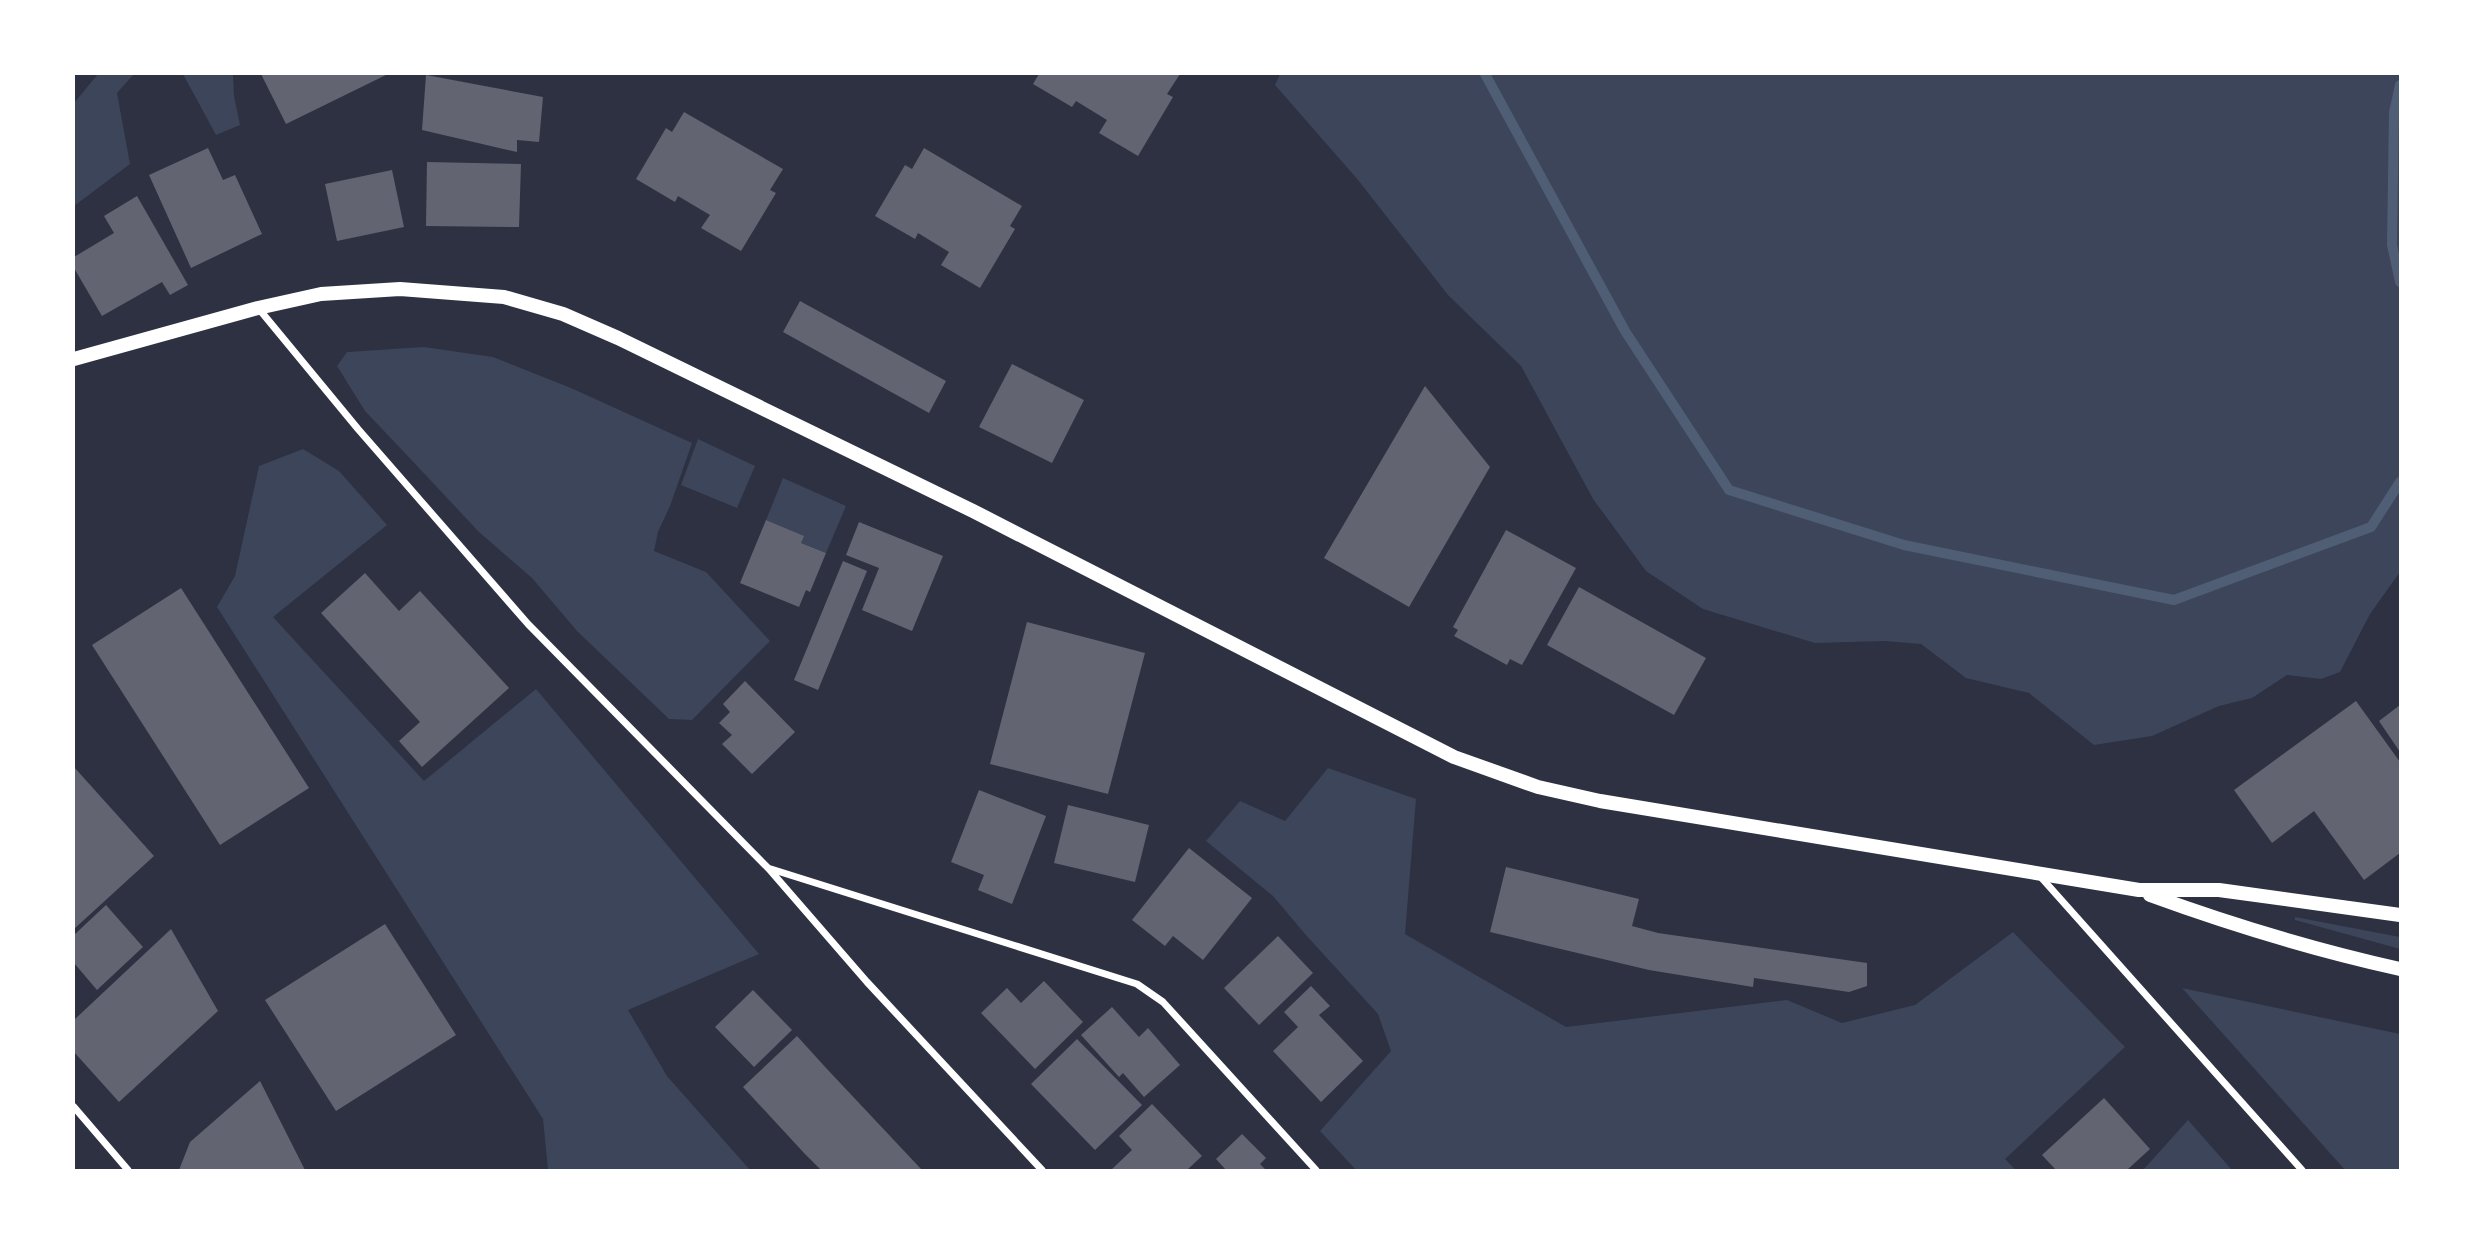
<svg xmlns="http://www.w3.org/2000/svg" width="2474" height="1244" viewBox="0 0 2474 1244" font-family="Lato,sans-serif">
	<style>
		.green { fill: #3c4559 }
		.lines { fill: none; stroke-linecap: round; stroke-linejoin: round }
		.stream { stroke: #4f5d75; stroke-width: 10 }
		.building { fill: #626471 }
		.minor { stroke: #fff; stroke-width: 7 }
		.secondary { stroke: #fff; stroke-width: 14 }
	</style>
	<rect width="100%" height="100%" fill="#2d3142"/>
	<path class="green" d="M 98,74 L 134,74 L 117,93 L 130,164 L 74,206 L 74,103 Z
		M 183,74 L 233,74 L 234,96 L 240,125 L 216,135 Z
		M 1280,74 L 2400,74 L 2400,572 L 2370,614 L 2340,672 L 2321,679 L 2287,675 L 2252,698 L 2219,706 L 2152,736 L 2094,745 L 2029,693 L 1966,678 L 1921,644 L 1884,641 L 1815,643 L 1703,609 L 1646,571 L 1593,499 L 1521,366 L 1448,295 L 1358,180 L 1275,85 Z
		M 424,347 L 493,357 L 571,388 L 692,443 L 670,506 L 658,532 L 654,551 L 706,572 L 770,641 L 692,720 L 669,719 L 577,631 L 532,578 L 479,532 L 419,468 L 365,411 L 337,366 L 347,352 Z
		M 698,439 L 755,466 L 737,508 L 681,485 Z
		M 303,449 L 339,471 L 387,525 L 273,617 L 424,781 L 536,689 L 759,954 L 628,1010 L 667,1076 L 750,1170 L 548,1170 L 543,1119 L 217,607 L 235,576 L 259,466 Z
		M 783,478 L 846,506 L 826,553 L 801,543 L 803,536 L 766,520 Z
		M 1328,768 L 1416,799 L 1405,934 L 1566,1027 L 1787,1000 L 1842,1023 L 1915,1005 L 2013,932 L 2125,1047 L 2005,1159 L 2016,1170 L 1356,1170 L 1320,1131 L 1391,1051 L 1378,1014 L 1305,934 L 1273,896 L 1206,841 L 1240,801 L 1285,821 Z
		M 2295,917 L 2400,937 L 2400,949 L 2295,920 Z
		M 2182,988 L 2400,1034 L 2400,1170 L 2345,1170 Z
		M 2188,1120 L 2232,1170 L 2143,1170 Z"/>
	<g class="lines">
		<path class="stream" d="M 1485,74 L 1625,331 L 1729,490 L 1904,545 L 2174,600 L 2371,527 L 2400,482
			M 2400,85 L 2394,112 L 2392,245 L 2400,282"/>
	</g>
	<path class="building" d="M 261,74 L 388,74 L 286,124 Z
		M 1039,74 L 1180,74 L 1167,94 L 1173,97 L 1138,156 L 1099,133 L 1107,120 L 1076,101 L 1072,107 L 1033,84 Z
		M 426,75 L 543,97 L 539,142 L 517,140 L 517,152 L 422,130 Z
		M 684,112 L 783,169 L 770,190 L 776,193 L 741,251 L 701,228 L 710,215 L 678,196 L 675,202 L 636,179 L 666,128 L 672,132 Z
		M 208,148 L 223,180 L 235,175 L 262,234 L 191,268 L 149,175 Z
		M 924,148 L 1022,206 L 1010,226 L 1015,229 L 980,288 L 941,265 L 949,252 L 918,233 L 915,239 L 875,216 L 905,165 L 912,169 Z
		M 427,162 L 521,164 L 519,227 L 426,226 Z
		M 392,170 L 404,227 L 337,241 L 325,184 Z
		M 137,196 L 188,285 L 170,295 L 162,282 L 102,316 L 74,268 L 74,257 L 114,233 L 104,216 Z
		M 800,301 L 946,381 L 929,413 L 783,332 Z
		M 1012,364 L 1084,400 L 1052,463 L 979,427 Z
		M 1425,386 L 1490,467 L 1409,607 L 1324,558 Z
		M 766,520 L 804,536 L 801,543 L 826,553 L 810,592 L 806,590 L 799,607 L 740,583 Z
		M 859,522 L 943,556 L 912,631 L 862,610 L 879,568 L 846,555 Z
		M 1506,530 L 1576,568 L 1522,665 L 1510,659 L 1507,665 L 1454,636 L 1458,630 L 1453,627 Z
		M 843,561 L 867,571 L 818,690 L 794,680 Z
		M 365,573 L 399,611 L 420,591 L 509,688 L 422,767 L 399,741 L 420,722 L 321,613 Z
		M 1579,587 L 1706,658 L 1674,715 L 1547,645 Z
		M 181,588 L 309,788 L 220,845 L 92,645 Z
		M 1027,622 L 1145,653 L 1108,794 L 990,764 Z
		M 745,681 L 795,732 L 752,774 L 722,744 L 732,735 L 719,723 L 730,712 L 723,704 Z
		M 2356,701 L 2400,762 L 2400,853 L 2364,880 L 2314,811 L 2272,843 L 2234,790 Z
		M 2400,705 L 2400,752 L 2379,721 Z
		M 74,767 L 154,856 L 74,929 Z
		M 979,790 L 1046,816 L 1012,904 L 978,890 L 984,875 L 951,862 Z
		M 1068,805 L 1149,825 L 1135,882 L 1054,863 Z
		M 1189,848 L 1252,898 L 1203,960 L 1173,936 L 1165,946 L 1132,920 Z
		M 1506,867 L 1639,899 L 1632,926 L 1658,933 L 1867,963 L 1867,986 L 1849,992 L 1754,978 L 1753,987 L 1649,970 L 1490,932 Z
		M 106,905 L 143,947 L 97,990 L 74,963 L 74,935 Z
		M 385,924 L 456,1035 L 336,1111 L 265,1000 Z
		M 171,929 L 218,1011 L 119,1102 L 74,1052 L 74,1020 Z
		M 1278,936 L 1313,973 L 1259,1025 L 1224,988 Z
		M 1044,981 L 1083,1022 L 1035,1069 L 981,1013 L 1007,988 L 1021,1003 Z
		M 1311,986 L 1330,1006 L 1319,1015 L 1363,1061 L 1321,1102 L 1273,1051 L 1298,1027 L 1284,1012 Z
		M 753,990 L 792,1030 L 754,1067 L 715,1027 Z
		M 1112,1007 L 1139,1037 L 1148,1028 L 1180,1065 L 1144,1097 L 1123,1073 L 1119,1077 L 1081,1035 Z
		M 797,1036 L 827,1069 L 922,1170 L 821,1170 L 804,1153 L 743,1087 Z
		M 1077,1039 L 1142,1105 L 1095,1150 L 1031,1084 Z
		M 260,1081 L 305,1170 L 179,1170 L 190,1142 Z
		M 2104,1098 L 2150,1149 L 2127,1170 L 2056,1170 L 2042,1155 Z
		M 1152,1104 L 1202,1156 L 1187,1170 L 1111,1170 L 1132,1150 L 1119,1136 Z
		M 1242,1134 L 1266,1158 L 1260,1164 L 1266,1170 L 1226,1170 L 1216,1159 Z"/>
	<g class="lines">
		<path class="minor" d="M 259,309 L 358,429 L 528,624 L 769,869 L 867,982 L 1042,1170
			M 771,869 L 1137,984 L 1163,1002 L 1316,1170
			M 2039,875 L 2302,1170
			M 74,1107 L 128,1170"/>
		<path class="secondary" d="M 74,359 L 258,308 L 321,294 L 400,289 L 504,297 L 563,314 L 618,338 L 973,511 L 1454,757 L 1538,787 L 1600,801 L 2139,890 L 2219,890 L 2400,915
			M 2150,895 C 2232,925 2315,950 2400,969"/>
	</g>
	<rect width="2474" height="1244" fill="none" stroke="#ffffff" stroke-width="150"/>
</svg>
